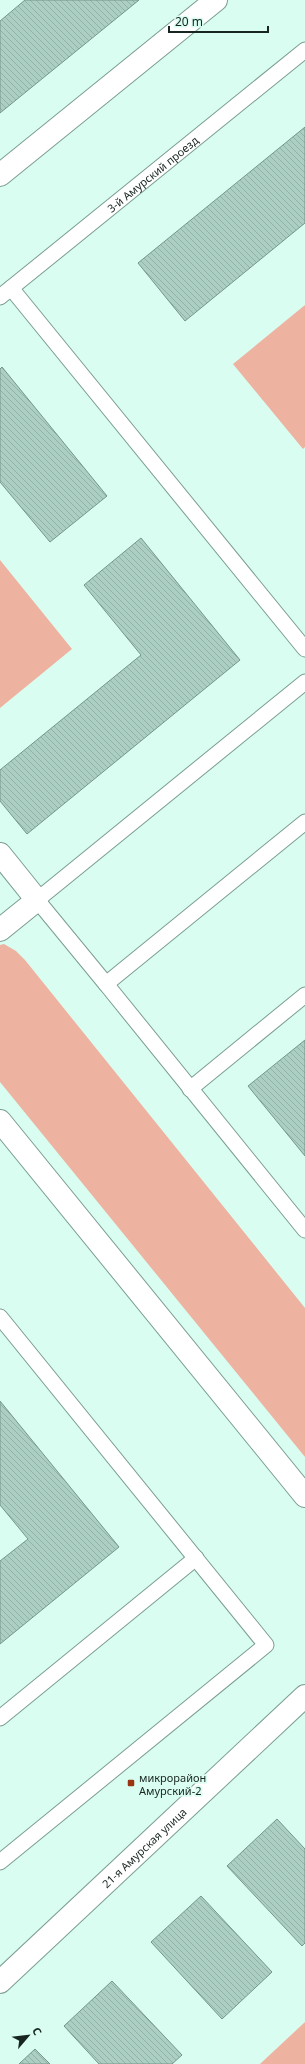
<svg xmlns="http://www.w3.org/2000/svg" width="305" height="2064" viewBox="0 0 305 2064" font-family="'Noto Sans',sans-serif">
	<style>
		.green { fill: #eeb2a0 }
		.building { fill: url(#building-back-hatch); stroke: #75968b }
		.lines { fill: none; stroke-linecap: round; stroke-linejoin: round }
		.lane-casing { stroke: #7c9d93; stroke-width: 17 }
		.street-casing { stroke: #7c9d93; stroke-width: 24 }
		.secondary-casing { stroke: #7c9d93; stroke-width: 24 }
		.lane { stroke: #fff; stroke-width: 15 }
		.street { stroke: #fff; stroke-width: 22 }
		.secondary { stroke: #fff; stroke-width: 22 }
		.poi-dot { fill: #9b3412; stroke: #d9fdf1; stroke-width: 1.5 }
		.labels { text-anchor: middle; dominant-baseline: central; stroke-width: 3.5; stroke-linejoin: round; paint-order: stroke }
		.street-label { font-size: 11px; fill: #182521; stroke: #d9fdf1 }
		.poi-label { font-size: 11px; fill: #182521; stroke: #d9fdf1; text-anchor: start }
	</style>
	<defs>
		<pattern id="building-back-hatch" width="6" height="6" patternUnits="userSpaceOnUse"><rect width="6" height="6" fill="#accfc3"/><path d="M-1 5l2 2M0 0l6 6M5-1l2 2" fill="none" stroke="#93b2a7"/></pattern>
	</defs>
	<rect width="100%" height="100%" fill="#d9fdf1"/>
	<path class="green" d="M 305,305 L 305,447 L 303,449 L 233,364 Z
		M 0,560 L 72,649 L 0,708 Z
		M 4,944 L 16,951 L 25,960 L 305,1308 L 305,1457 L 0,1082 L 0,945 Z
		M 305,2022 L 305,2064 L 260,2064 Z"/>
	<path class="building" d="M 25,0 L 139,0 L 0,113 L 0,21 Z
		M 305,127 L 305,223 L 185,321 L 138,263 Z
		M 2,367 L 107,496 L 50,542 L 0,482 L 0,369 Z
		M 141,538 L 240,660 L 27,834 L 0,801 L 0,770 L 141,655 L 84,585 Z
		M 305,1040 L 305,1156 L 248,1086 Z
		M 0,1401 L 119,1547 L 0,1644 L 0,1561 L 28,1539 L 0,1505 Z
		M 277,1819 L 305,1849 L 305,1943 L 302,1946 L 227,1866 Z
		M 201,1896 L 272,1972 L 222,2019 L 151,1942 Z
		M 112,1981 L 182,2055 L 172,2064 L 99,2064 L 64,2026 Z
		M 35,2049 L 50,2064 L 19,2064 Z"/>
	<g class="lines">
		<defs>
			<g id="lane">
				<path d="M 11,288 L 305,649"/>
				<path id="s1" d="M 0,297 L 305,50"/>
				<path d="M 305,682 L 37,900 L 106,984 L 305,822"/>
				<path d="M 106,984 L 305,1230"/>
				<path d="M 190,1089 L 305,995"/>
				<path d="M 0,1317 L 266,1645 L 0,1862"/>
				<path d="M 0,1718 L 196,1558"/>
			</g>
			<path id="street" d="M 0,175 L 216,0
				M 0,854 L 37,900 L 0,930
				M 0,1121 L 305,1496"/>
			<g id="secondary">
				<path id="s2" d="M 0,1982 L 305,1696"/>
			</g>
		</defs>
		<use href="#lane" class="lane-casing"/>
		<use href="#street" class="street-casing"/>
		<use href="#secondary" class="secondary-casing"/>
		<use href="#lane" class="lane"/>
		<use href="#street" class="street"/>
		<use href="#secondary" class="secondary"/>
	</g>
	<rect class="poi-dot" x="127" y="1779" width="8" height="8" rx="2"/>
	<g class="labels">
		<g class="street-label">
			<text stroke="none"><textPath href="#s1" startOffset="196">3-й Амурский проезд</textPath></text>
			<text stroke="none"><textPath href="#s2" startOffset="197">21-я Амурская улица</textPath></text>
		</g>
		<g class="poi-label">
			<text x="139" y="1777">микрорайон<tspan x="139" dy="13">Амурский-2</tspan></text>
		</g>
	</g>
	<g transform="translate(28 2036) rotate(62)" stroke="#d9fdf1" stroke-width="3" paint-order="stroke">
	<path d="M0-3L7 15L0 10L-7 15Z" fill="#182521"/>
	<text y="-6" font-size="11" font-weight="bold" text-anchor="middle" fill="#182521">С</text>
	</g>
	<path d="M169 26v6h99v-6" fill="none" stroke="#182521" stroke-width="2"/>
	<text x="175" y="26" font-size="12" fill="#182521" stroke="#d9fdf1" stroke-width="3" paint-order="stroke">20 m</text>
</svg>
